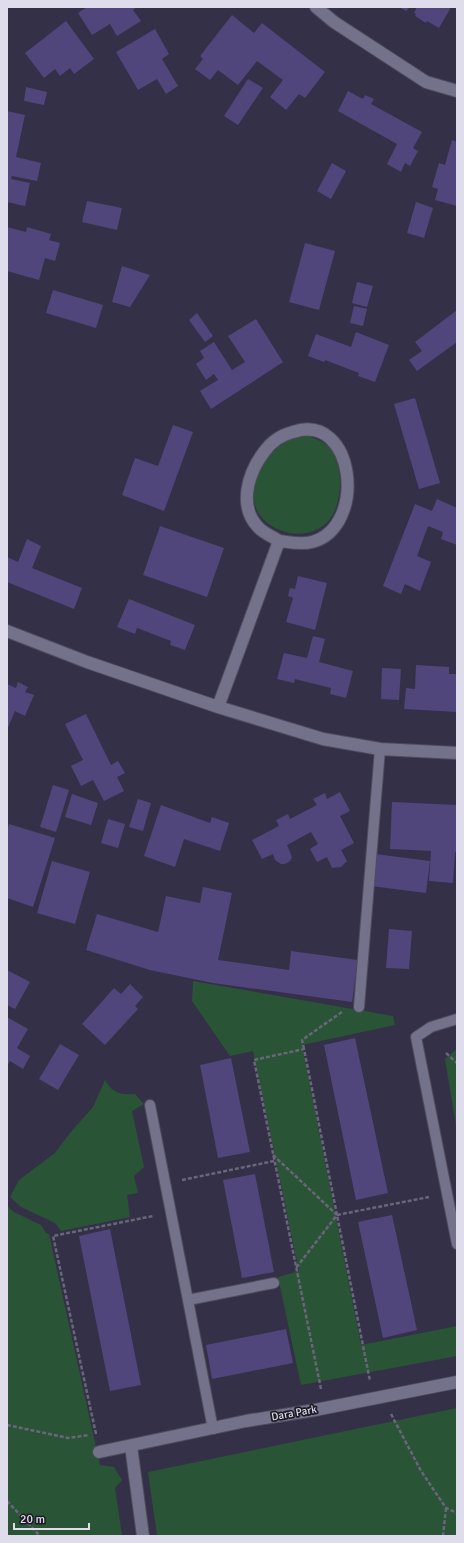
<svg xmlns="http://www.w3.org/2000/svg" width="464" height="1543" viewBox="0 0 464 1543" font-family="Signika,sans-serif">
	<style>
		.green { fill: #2a5436 }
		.building { fill: #50467b }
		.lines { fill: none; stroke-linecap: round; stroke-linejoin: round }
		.lane-casing { stroke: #4f4b5f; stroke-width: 12 }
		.street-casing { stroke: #4f4b5f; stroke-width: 14 }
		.path { stroke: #69657a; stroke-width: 2.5; stroke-dasharray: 4 2; stroke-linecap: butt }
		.lane { stroke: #74718a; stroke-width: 10 }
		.street { stroke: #74718a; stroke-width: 12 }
		.labels { text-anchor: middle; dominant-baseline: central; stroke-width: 3.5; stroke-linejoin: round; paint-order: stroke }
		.street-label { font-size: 11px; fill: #dfddec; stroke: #1c1a24 }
	</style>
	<rect width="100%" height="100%" fill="#343047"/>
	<path class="green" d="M 308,436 C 316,439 323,441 329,447 C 344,463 343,502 330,519 C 314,540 280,537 263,519 C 242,497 259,457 282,443 C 290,438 299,437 308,436 Z
		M 193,981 L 393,1016 L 395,1025 L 302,1045 L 361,1345 L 457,1326 L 457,1356 L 301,1385 L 278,1277 L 299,1271 L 253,1051 L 230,1056 L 192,1001 Z
		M 457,1049 L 457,1131 L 445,1059 Z
		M 105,1080 C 113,1093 119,1095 135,1094 L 144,1104 L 132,1111 L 144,1167 L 134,1176 L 138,1193 L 127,1195 L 130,1217 L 61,1231 L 55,1223 L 21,1207 L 10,1197 L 19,1180 L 55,1153 L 70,1133 L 93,1107 Z
		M 7,1206 L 14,1212 L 41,1225 L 46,1233 L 49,1234 L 100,1465 L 114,1467 L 122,1480 L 115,1488 L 122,1536 L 7,1536 Z
		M 457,1408 L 457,1536 L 157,1536 L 148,1472 Z"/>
	<path class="building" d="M 87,7 L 137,7 L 133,10 L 141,21 L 117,36 L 110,24 L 92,35 L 78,13 Z
		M 399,7 L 410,7 L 406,11 Z
		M 417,7 L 451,7 L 439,28 L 427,21 L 426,23 L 415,16 L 416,14 L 414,13 Z
		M 232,15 L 254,33 L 262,23 L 325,72 L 305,98 L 299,94 L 286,110 L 270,97 L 283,80 L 257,61 L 238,85 L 218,70 L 210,80 L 195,69 L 203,59 L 200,56 Z
		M 66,21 L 94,59 L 74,74 L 70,68 L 60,76 L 55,69 L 44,78 L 25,53 Z
		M 155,29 L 169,54 L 162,59 L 178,86 L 166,94 L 157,79 L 138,90 L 116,52 Z
		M 248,79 L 263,88 L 238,125 L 224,116 Z
		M 26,87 L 47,92 L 44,105 L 24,101 Z
		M 348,91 L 363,99 L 365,95 L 374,99 L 371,104 L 422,132 L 413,148 L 418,151 L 410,166 L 405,163 L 401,172 L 387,164 L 397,144 L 338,111 Z
		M 7,111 L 25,115 L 16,157 L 41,163 L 37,181 L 12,176 L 11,179 L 30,183 L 25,206 L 7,202 Z
		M 452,140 L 457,142 L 457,206 L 435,200 L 438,189 L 432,187 L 439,163 L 445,165 Z
		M 332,163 L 346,171 L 331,199 L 317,191 Z
		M 87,201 L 122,208 L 117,230 L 82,222 Z
		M 416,202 L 433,208 L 424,238 L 407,233 Z
		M 7,227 L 26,232 L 27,227 L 51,234 L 49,240 L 60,243 L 55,261 L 45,258 L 39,280 L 7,271 Z
		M 305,243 L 335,251 L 319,310 L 289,302 Z
		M 122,266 L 150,275 L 130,307 L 112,302 Z
		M 357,282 L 373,286 L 367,307 L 352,303 Z
		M 53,290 L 103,305 L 96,328 L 46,313 Z
		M 354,306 L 367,309 L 363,326 L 350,323 Z
		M 457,310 L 457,342 L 417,371 L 409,360 L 422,351 L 415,342 Z
		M 197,313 L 213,336 L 205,342 L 189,320 Z
		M 256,319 L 283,362 L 211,409 L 200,391 L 218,380 L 214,374 L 206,380 L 196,364 L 204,358 L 200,351 L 214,342 L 232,370 L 245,362 L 228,336 Z
		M 356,332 L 389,345 L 375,382 L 358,376 L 359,373 L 325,360 L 324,362 L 308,356 L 316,334 L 351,347 Z
		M 415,398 L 440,483 L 419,489 L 394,404 Z
		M 173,425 L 193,432 L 164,511 L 122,495 L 135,458 L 158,466 Z
		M 437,499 L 457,508 L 457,545 L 441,539 L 443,532 L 428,526 L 417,556 L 431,562 L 420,591 L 405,584 L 401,594 L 383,586 L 415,504 L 432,511 Z
		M 160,526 L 224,548 L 207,597 L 143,575 Z
		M 27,539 L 41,546 L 32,568 L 82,588 L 74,609 L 7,582 L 7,557 L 18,562 Z
		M 298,576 L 327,583 L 315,630 L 286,622 L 293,598 L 288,596 L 290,588 L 295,589 Z
		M 129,599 L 195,625 L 185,650 L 170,645 L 171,641 L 137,628 L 135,634 L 117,627 Z
		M 313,636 L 325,639 L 319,662 L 353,671 L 346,698 L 330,694 L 331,688 L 295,679 L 294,683 L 277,679 L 284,653 L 307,658 Z
		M 416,665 L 449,667 L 449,674 L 457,674 L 457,712 L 404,709 L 406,688 L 415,689 Z
		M 382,668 L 401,669 L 399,700 L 381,699 Z
		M 18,682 L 28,687 L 25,692 L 34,695 L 25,716 L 15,711 L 7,730 L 7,684 L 16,688 Z
		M 86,714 L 111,765 L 118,761 L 125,773 L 117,777 L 124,791 L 104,801 L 93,780 L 81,786 L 71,766 L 83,760 L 65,724 Z
		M 53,785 L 69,790 L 56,832 L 40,827 Z
		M 340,792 L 350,811 L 340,816 L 354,843 L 341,850 L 347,861 L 341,867 L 332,868 L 327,857 L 317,862 L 310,849 L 318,844 L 311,832 L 287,845 L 292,857 L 290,861 L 285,864 L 281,864 L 275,860 L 273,854 L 262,859 L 252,840 L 279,826 L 276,820 L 288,814 L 290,819 L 317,805 L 313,799 L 325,793 L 327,799 Z
		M 72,794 L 98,803 L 91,825 L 65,817 Z
		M 138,799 L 151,803 L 143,831 L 129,827 Z
		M 392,802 L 457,805 L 457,852 L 455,852 L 453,883 L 429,881 L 431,851 L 390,849 Z
		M 161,805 L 210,823 L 212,817 L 229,823 L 220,851 L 184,839 L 175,867 L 144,856 Z
		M 108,819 L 125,824 L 118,848 L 101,843 Z
		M 9,824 L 55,838 L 33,907 L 7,898 L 7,831 Z
		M 375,854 L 430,861 L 426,893 L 371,886 Z
		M 52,861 L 90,872 L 75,924 L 37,913 Z
		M 203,887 L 232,893 L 218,960 L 289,970 L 291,951 L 358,960 L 352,1002 L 213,983 L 150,970 L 86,950 L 97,914 L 158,932 L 166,896 L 200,903 Z
		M 389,929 L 412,931 L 409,969 L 386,968 Z
		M 7,970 L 30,982 L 15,1009 L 7,1005 Z
		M 130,984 L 143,997 L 135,1006 L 138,1009 L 105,1045 L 82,1024 L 114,988 L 121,994 Z
		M 7,1017 L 28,1029 L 17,1048 L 30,1056 L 23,1069 L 10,1061 L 7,1066 Z
		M 355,1038 L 388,1193 L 356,1200 L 324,1045 Z
		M 60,1044 L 79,1055 L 58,1090 L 39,1079 Z
		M 231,1058 L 250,1152 L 218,1158 L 200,1065 Z
		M 255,1174 L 274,1272 L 242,1278 L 223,1180 Z
		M 392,1215 L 417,1330 L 383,1338 L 358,1222 Z
		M 110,1229 L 141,1385 L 110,1391 L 79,1236 Z
		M 286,1329 L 293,1363 L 212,1379 L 206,1345 Z"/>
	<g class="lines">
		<defs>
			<path id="lane" d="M 359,1007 L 380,749
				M 457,1019 L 431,1027 L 416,1037 L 457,1244
				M 150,1105 L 213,1429
				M 188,1300 L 274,1283"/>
			<path id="street" d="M 316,7 L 334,22 L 426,82 L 457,91
				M 7,631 L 87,662 L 218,707 L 323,739 L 380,749 L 457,753
				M 218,707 L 279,541 C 272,536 263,533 258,527 C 238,506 248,473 264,452 C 271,442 281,435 293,432 C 355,411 368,527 312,542 C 301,545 289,542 279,541
				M 131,1446 L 143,1536
				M 99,1452 L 246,1421 L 315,1410 L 457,1382"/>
		</defs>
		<use href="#lane" class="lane-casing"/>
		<use href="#street" class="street-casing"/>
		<path class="path" d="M 304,1049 L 302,1040 L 342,1012
			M 446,1053 L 457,1063
			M 273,1155 L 337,1215 L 296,1268
			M 182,1180 L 274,1161
			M 337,1215 L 429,1197
			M 321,1389 L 254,1060 L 304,1049 L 370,1381
			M 391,1414 L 421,1471 L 446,1508 L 457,1513
			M 7,1425 L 68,1438 L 89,1435
			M 96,1434 L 53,1236 L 153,1216
			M 7,1501 L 40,1536
			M 443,1536 L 446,1508"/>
		<use href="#lane" class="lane"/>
		<use href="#street" class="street"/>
	</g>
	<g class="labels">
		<g class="street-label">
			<text transform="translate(294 1413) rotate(-10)">Dara Park</text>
		</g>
	</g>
	<rect width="464" height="1543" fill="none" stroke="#dfddec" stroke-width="16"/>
	<path d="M14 1523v6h75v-6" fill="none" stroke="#dfddec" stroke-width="2"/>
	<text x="20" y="1523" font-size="12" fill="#dfddec" stroke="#1c1a24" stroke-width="3" paint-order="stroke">20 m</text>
</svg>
